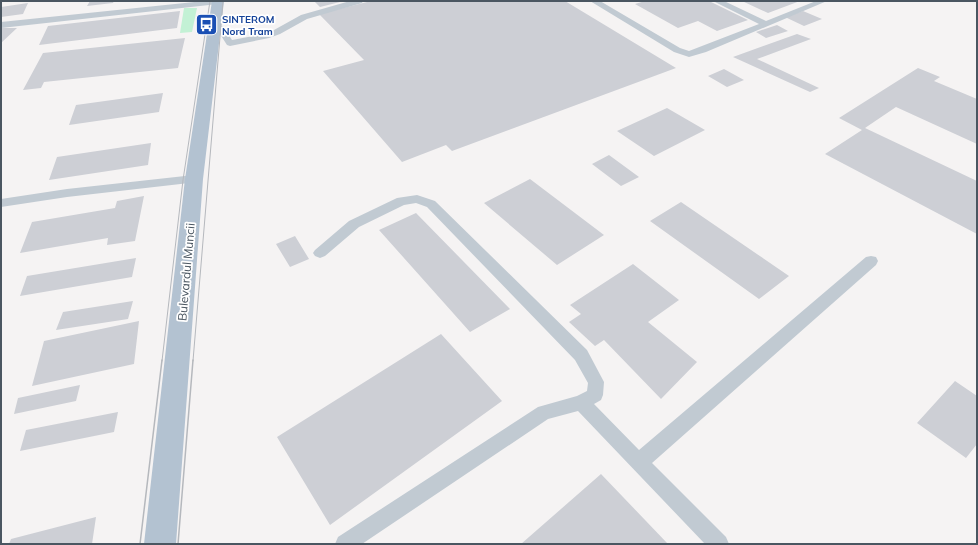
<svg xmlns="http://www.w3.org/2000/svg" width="978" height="545" viewBox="0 0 978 545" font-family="Mulish,sans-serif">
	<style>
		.green { fill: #c3f1d5 }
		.building { fill: #cdcfd5 }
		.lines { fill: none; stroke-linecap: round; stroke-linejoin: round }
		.service { fill: #c1cad2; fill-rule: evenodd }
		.primary { fill: #b3c2d1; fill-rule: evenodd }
		.tram-far1 { stroke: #b5b8bd; stroke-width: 1 }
		.tram { stroke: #b5b8bd; stroke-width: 1.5 }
		.labels { text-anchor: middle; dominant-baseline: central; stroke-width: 3.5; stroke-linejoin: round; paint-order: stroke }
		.far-transit-label { font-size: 10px; font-weight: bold; fill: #164399; stroke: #fff; text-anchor: start }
		.street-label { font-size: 12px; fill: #4a5661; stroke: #fff }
	</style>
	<rect width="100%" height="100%" fill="#f5f3f3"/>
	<path class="green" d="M 184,8 L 197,8 L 192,32 L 180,33 Z"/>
	<path class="building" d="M 90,1 L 114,1 L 113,3 L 87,6 Z
		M 314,1 L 340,1 L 340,2 L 320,7 Z
		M 371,1 L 565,1 L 676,68 L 452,151 L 446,145 L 402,162 L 323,71 L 364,60 L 319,14 Z
		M 645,1 L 709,1 L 748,20 L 717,31 L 698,21 L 678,28 L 635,4 Z
		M 742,1 L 800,1 L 768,13 Z
		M 28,3 L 23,14 L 1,17 L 1,7 Z
		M 180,11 L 177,28 L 39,45 L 48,26 Z
		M 803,11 L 822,19 L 804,26 L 785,17 Z
		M 777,25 L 788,31 L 766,38 L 756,32 Z
		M 1,28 L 17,28 L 1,43 Z
		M 797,34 L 811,39 L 757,59 L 819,88 L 810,92 L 733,57 Z
		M 185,38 L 178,68 L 44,82 L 41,88 L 23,90 L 43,53 Z
		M 918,68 L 940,77 L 934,81 L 977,99 L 977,144 L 896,107 L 865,128 L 977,181 L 977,234 L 825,154 L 862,130 L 839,118 Z
		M 724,69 L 744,80 L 727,87 L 708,76 Z
		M 163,93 L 159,112 L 69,125 L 76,105 Z
		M 667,108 L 705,130 L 654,156 L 617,131 Z
		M 151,143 L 148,165 L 49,180 L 57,157 Z
		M 609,155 L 639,177 L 621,186 L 592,164 Z
		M 530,179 L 604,235 L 557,265 L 484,203 Z
		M 144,196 L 135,241 L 107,245 L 108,238 L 20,253 L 32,222 L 115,208 L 117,201 Z
		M 681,202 L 789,276 L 759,299 L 650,221 Z
		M 416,213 L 510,309 L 470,332 L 379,230 Z
		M 295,236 L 309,259 L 290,267 L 276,244 Z
		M 136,258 L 132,277 L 20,296 L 27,276 Z
		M 633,264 L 679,300 L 648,322 L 697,362 L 661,399 L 604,340 L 595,346 L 569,322 L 581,314 L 570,305 Z
		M 133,301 L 128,319 L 56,330 L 63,312 Z
		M 139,321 L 134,364 L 32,386 L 44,341 Z
		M 441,334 L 502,401 L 330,525 L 277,437 Z
		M 955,381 L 977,396 L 977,444 L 966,458 L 917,423 Z
		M 80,385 L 76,401 L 14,414 L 18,398 Z
		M 118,412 L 114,432 L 20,451 L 26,430 Z
		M 601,474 L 668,544 L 521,544 Z
		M 96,517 L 92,544 L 9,544 L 11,539 Z"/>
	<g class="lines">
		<path class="service" d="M 204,1 L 222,2 L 218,4 L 1,28 L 1,22 Z
			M 350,1 L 363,1 L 362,3 L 307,19 L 280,34 L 269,38 L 230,46 L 227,45 L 218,31 L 213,32 L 209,29 L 213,26 L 223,26 L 232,40 L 264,34 L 274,30 L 301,15 Z
			M 590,1 L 600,1 L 680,48 L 689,51 L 759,24 L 713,1 L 724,1 L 766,21 L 816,1 L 827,1 L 706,52 L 689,57 L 674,52 Z
			M 194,175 L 198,176 L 200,179 L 198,182 L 67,197 L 1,207 L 1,199 L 67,189 Z
			M 417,195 L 435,201 L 587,350 L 604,382 L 603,395 L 601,400 L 594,404 L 639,450 L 866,257 L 871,256 L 876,257 L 878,261 L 876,265 L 652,463 L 726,537 L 729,544 L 705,544 L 578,411 L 548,419 L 362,544 L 335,544 L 338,537 L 538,407 L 577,396 L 587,391 L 588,383 L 575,360 L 427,207 L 416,203 L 404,205 L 359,227 L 325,256 L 320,258 L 315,256 L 313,253 L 315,250 L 349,221 L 397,198 Z"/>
		<path class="primary" d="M 212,1 L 224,1 L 203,179 L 176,544 L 144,544 L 185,179 Z"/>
		<path class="tram-far1" d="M 162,361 L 183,180 L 210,1
			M 193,361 L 223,1"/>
		<path class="tram" d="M 140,544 L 162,360
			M 178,544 L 193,360"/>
	</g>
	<defs>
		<symbol id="bus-square" viewBox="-11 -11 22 22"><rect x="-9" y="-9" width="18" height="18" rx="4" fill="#1a4fb4" stroke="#fff"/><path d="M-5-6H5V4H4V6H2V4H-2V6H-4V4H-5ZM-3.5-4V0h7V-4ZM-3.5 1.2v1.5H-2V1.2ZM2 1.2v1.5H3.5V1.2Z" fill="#fff"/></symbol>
	</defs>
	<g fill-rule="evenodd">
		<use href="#bus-square" x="194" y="12" width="25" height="25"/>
	</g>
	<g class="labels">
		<g class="far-transit-label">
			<text x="222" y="19">SINTEROM<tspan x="222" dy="12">Nord Tram</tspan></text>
		</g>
		<g class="street-label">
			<text transform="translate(186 272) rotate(-85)">Bulevardul Muncii</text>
		</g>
	</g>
	<rect width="978" height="545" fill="none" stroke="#4a5661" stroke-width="4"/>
</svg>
